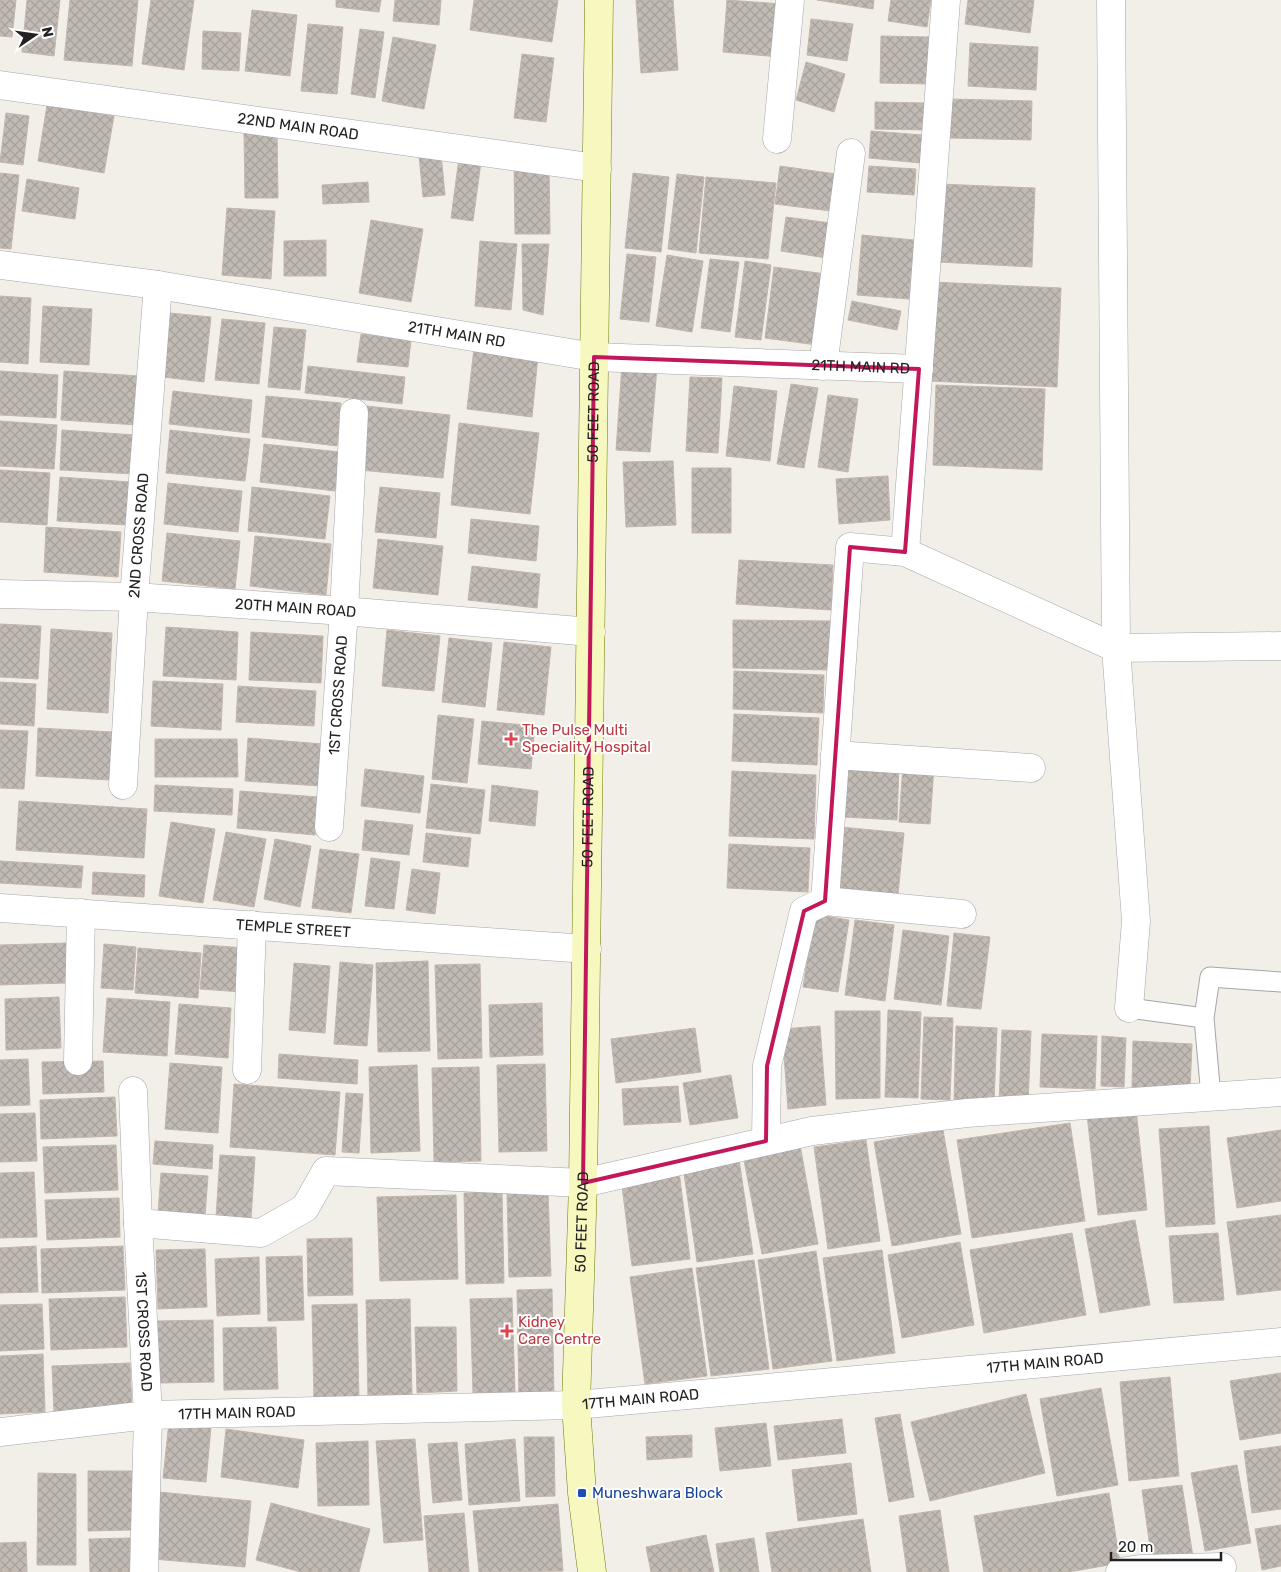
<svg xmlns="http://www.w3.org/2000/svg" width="1281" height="1572" viewBox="0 0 1281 1572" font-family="Rubik,sans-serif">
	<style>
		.building { fill: url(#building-cross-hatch); stroke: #c3b6ac }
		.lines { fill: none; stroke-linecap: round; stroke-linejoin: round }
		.service-casing { stroke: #a6a6a6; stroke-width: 21 }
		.minor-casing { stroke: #a6a6a6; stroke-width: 29 }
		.tertiary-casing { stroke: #a6a6a6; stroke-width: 29 }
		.secondary-casing { stroke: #6e7a08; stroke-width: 29 }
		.service { stroke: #fff; stroke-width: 19 }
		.minor { stroke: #fff; stroke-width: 28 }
		.tertiary { stroke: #fff; stroke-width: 28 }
		.secondary { stroke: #f6f8c0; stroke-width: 28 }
		.marked { fill: none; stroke: #c2185b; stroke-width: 4; stroke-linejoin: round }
		.health-dot { fill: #e0444e; stroke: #fff; stroke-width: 2 }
		.transit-dot { fill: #1a4fb4; stroke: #fff; stroke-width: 2 }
		.labels { text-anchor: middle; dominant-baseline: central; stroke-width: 4; stroke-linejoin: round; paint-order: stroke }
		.street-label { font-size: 15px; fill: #222; stroke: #fff }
		.health-label { font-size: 15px; fill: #be3a42; stroke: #fff; text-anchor: start }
		.transit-label { font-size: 15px; fill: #164399; stroke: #fff; text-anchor: start }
	</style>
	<defs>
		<pattern id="building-cross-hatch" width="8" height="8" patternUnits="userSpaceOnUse" patternTransform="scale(1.25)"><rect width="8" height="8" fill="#c2bbb5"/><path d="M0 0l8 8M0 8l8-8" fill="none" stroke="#a6a09b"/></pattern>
	</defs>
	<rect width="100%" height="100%" fill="#f2efe9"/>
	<path class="building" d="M 0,0 L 16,0 L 12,37 L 0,36 Z
		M 27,0 L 60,0 L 54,56 L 22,52 Z
		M 70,0 L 138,0 L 132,66 L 64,60 Z
		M 151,0 L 194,0 L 184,70 L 142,64 Z
		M 336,0 L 381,0 L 379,12 L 336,7 Z
		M 395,0 L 441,0 L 439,25 L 393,21 Z
		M 474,0 L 558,0 L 552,42 L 470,30 Z
		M 636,0 L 673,0 L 678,70 L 641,73 Z
		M 727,0 L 782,4 L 779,57 L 723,52 Z
		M 817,0 L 874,0 L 873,9 Z
		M 891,0 L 931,0 L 927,27 L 888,21 Z
		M 968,0 L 1034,0 L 1030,33 L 965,24 Z
		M 252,10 L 297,15 L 290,76 L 245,71 Z
		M 811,19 L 853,24 L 847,61 L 807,55 Z
		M 308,24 L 343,27 L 337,94 L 301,91 Z
		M 360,29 L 384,32 L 375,98 L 351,94 Z
		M 203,31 L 241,33 L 239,71 L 202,69 Z
		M 881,36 L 929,37 L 928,84 L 880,83 Z
		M 393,37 L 436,45 L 424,109 L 382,101 Z
		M 970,43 L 1038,47 L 1036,90 L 968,86 Z
		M 522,54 L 554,58 L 546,122 L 514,118 Z
		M 806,62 L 845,74 L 834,112 L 796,100 Z
		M 951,99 L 1032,101 L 1031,140 L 950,138 Z
		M 875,102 L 925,103 L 925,130 L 875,129 Z
		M 47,105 L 114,116 L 104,173 L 38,161 Z
		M 6,113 L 29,116 L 23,165 L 0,162 Z
		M 277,131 L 278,198 L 245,198 L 244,132 Z
		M 871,131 L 923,135 L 921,163 L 869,158 Z
		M 441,154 L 445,195 L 423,197 L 419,156 Z
		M 459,158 L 481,162 L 473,221 L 451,218 Z
		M 514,163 L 549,163 L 550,234 L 515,234 Z
		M 780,166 L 843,175 L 838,212 L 775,204 Z
		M 869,166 L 916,169 L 914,195 L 867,192 Z
		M 0,173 L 19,175 L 11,249 L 0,248 Z
		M 633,173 L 669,177 L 661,252 L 625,248 Z
		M 677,174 L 704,177 L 696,253 L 668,249 Z
		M 706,177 L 776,183 L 768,259 L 699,253 Z
		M 27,179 L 79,188 L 75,219 L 22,211 Z
		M 368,182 L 369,202 L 323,204 L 322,185 Z
		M 940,184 L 1035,188 L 1032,267 L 937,262 Z
		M 227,208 L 275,211 L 271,279 L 222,275 Z
		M 786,217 L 838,224 L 833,259 L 781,251 Z
		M 371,220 L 423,229 L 411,302 L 359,293 Z
		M 862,235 L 914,240 L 909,299 L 857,295 Z
		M 326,240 L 326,276 L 284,276 L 284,241 Z
		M 480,241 L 517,244 L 511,310 L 475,306 Z
		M 522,244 L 549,244 L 543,315 L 523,310 Z
		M 627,254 L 656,257 L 649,322 L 620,319 Z
		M 667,255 L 703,261 L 692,332 L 656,326 Z
		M 710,259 L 739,262 L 730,332 L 701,328 Z
		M 745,261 L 771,265 L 761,340 L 735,337 Z
		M 774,267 L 833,275 L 824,346 L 765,338 Z
		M 933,282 L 1061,288 L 1057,387 L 929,381 Z
		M 0,296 L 31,298 L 28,364 L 0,362 Z
		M 852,301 L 901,311 L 897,330 L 848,320 Z
		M 43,306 L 92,309 L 89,365 L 40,362 Z
		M 170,313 L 211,317 L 204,382 L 163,377 Z
		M 222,319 L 265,323 L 259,384 L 215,380 Z
		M 274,327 L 306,330 L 300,390 L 268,387 Z
		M 361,334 L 411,340 L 408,367 L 357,362 Z
		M 474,348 L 538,356 L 532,417 L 467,409 Z
		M 622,365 L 657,367 L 650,452 L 616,450 Z
		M 308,366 L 405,377 L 402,404 L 305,393 Z
		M 0,371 L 58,375 L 56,418 L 0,415 Z
		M 64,371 L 139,376 L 137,425 L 61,420 Z
		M 690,377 L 722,378 L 718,453 L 686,451 Z
		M 791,384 L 818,388 L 804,468 L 777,464 Z
		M 936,385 L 1045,389 L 1042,470 L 933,465 Z
		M 734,386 L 777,391 L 770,461 L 726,456 Z
		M 173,391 L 252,400 L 249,433 L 169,424 Z
		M 828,395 L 858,399 L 848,472 L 818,467 Z
		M 266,396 L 341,403 L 337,446 L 262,437 Z
		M 367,406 L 450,415 L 443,478 L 360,470 Z
		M 0,421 L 57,425 L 54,469 L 0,466 Z
		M 459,423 L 539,433 L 530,514 L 451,505 Z
		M 62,430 L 136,435 L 134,474 L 60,470 Z
		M 170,430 L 250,439 L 245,481 L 166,473 Z
		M 264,444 L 340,452 L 335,491 L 260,482 Z
		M 673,461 L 676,525 L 626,527 L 623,462 Z
		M 692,468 L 731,468 L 731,533 L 692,533 Z
		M 0,470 L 50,473 L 47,525 L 0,522 Z
		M 888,476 L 890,520 L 839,524 L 836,479 Z
		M 60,477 L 130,482 L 128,525 L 57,521 Z
		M 168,483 L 242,491 L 238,532 L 164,524 Z
		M 252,487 L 330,496 L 325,539 L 248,531 Z
		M 380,487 L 440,493 L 436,538 L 375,532 Z
		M 471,519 L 539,526 L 536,561 L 468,553 Z
		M 46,527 L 121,532 L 118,577 L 44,572 Z
		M 167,533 L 240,541 L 235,589 L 162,581 Z
		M 255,536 L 331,544 L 326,595 L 250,586 Z
		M 378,539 L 443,546 L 438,595 L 373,588 Z
		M 739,560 L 833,565 L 831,610 L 736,604 Z
		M 472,566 L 540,574 L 537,608 L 468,600 Z
		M 733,620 L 830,621 L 829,670 L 733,668 Z
		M 0,624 L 41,626 L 38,679 L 0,677 Z
		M 166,627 L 238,632 L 236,680 L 163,676 Z
		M 51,629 L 112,633 L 108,713 L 47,709 Z
		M 387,630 L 440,636 L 434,691 L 382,686 Z
		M 251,632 L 323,636 L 321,683 L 249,680 Z
		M 449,638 L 492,643 L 485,707 L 442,702 Z
		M 504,642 L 551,647 L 544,715 L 497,710 Z
		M 734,671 L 824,675 L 823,713 L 733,709 Z
		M 153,681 L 223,684 L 221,730 L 151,726 Z
		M 0,682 L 36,684 L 34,726 L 0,724 Z
		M 238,686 L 316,691 L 314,726 L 236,722 Z
		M 734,714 L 819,718 L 817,765 L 732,761 Z
		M 438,715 L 474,719 L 467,783 L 432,779 Z
		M 482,721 L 535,726 L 531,769 L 478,764 Z
		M 38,728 L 113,732 L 110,780 L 36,776 Z
		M 0,730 L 28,731 L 24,789 L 0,788 Z
		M 248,738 L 323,744 L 320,786 L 245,781 Z
		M 155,739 L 237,739 L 238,777 L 155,777 Z
		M 846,763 L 899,765 L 897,820 L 844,817 Z
		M 903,765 L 934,767 L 930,824 L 899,822 Z
		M 365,769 L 424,776 L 420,813 L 361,806 Z
		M 732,771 L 816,775 L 814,839 L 729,836 Z
		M 431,784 L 485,790 L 480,834 L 426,828 Z
		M 155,785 L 233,789 L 232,815 L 154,811 Z
		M 492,785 L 538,791 L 535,826 L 489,821 Z
		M 240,791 L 318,797 L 315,835 L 237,828 Z
		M 19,801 L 147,809 L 144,858 L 16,850 Z
		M 365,820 L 413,825 L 409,855 L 362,850 Z
		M 171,822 L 215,829 L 203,903 L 159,896 Z
		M 840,827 L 904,833 L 897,905 L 833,899 Z
		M 226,832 L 266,839 L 254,907 L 213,900 Z
		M 426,833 L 471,838 L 468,867 L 423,862 Z
		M 275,839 L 311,846 L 300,907 L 264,899 Z
		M 729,844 L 810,848 L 808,892 L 727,888 Z
		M 320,849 L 359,854 L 351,913 L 312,908 Z
		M 371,858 L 400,862 L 394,909 L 365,906 Z
		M 0,861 L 83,866 L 81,888 L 0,883 Z
		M 412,869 L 440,873 L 435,914 L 406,910 Z
		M 93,872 L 145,875 L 144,897 L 92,894 Z
		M 814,914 L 849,920 L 838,992 L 803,987 Z
		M 855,920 L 894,925 L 885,1001 L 845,995 Z
		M 903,930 L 949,936 L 941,1005 L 894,999 Z
		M 954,933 L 990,937 L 981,1009 L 947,1006 Z
		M 66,943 L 67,983 L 0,985 L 0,945 Z
		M 104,944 L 136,947 L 133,990 L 101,988 Z
		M 204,945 L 246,948 L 242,992 L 200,989 Z
		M 138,948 L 201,953 L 198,998 L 135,993 Z
		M 428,961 L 430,1051 L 378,1052 L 376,963 Z
		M 340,962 L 373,965 L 367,1046 L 334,1044 Z
		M 294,963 L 330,966 L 325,1033 L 289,1030 Z
		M 480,964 L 482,1058 L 438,1059 L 435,965 Z
		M 59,997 L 61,1048 L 6,1050 L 5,999 Z
		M 107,998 L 170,1002 L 167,1056 L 103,1052 Z
		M 542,1003 L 543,1055 L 490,1057 L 489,1005 Z
		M 179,1004 L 231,1008 L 228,1058 L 175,1054 Z
		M 888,1010 L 921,1012 L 918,1098 L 885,1097 Z
		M 835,1011 L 880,1011 L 880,1098 L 836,1099 Z
		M 924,1017 L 953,1018 L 950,1100 L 921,1099 Z
		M 820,1026 L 826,1105 L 788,1109 L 782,1029 Z
		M 956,1026 L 997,1028 L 994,1103 L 954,1101 Z
		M 695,1028 L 701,1072 L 616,1083 L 611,1039 Z
		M 1002,1030 L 1031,1031 L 1028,1104 L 999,1103 Z
		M 1042,1034 L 1097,1036 L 1095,1089 L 1040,1087 Z
		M 1102,1036 L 1126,1038 L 1124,1087 L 1101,1086 Z
		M 1133,1041 L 1192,1044 L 1190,1089 L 1132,1087 Z
		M 279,1054 L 358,1060 L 357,1084 L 278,1078 Z
		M 28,1059 L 30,1105 L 0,1106 L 0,1060 Z
		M 103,1061 L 104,1092 L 43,1094 L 42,1062 Z
		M 170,1063 L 222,1067 L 218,1133 L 165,1129 Z
		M 545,1064 L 547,1151 L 499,1152 L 497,1065 Z
		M 417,1065 L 420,1151 L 371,1153 L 369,1067 Z
		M 479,1067 L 481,1161 L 434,1162 L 432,1068 Z
		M 731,1075 L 738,1118 L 690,1125 L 683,1083 Z
		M 234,1084 L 340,1092 L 335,1155 L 230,1147 Z
		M 678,1086 L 681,1122 L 624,1125 L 622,1089 Z
		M 346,1093 L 363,1094 L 359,1153 L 342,1152 Z
		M 115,1097 L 117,1136 L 41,1139 L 40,1100 Z
		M 1136,1109 L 1147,1210 L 1098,1215 L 1087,1114 Z
		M 35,1113 L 37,1161 L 0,1162 L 0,1114 Z
		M 1070,1123 L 1085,1221 L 972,1238 L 957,1140 Z
		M 1209,1126 L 1215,1224 L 1166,1227 L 1159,1129 Z
		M 943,1130 L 961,1234 L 892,1246 L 874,1142 Z
		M 1281,1130 L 1281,1201 L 1237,1208 L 1227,1138 Z
		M 866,1140 L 880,1241 L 828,1249 L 814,1147 Z
		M 155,1141 L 213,1145 L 212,1169 L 153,1164 Z
		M 116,1145 L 118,1190 L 45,1193 L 43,1147 Z
		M 800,1145 L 818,1244 L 762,1254 L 743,1155 Z
		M 220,1155 L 255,1157 L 251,1219 L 216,1217 Z
		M 739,1159 L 753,1254 L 697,1262 L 683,1167 Z
		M 679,1171 L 690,1259 L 632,1266 L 621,1178 Z
		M 34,1172 L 37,1237 L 0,1238 L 0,1173 Z
		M 161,1173 L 208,1176 L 205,1216 L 158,1213 Z
		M 548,1191 L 551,1276 L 509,1277 L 507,1192 Z
		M 502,1192 L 504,1283 L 466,1284 L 464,1193 Z
		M 456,1195 L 458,1279 L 380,1281 L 377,1197 Z
		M 119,1198 L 120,1237 L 47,1240 L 45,1200 Z
		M 1281,1215 L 1281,1290 L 1237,1295 L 1227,1222 Z
		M 1135,1220 L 1150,1305 L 1100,1313 L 1085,1229 Z
		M 1072,1233 L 1086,1315 L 984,1333 L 970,1250 Z
		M 1218,1233 L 1224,1300 L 1174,1303 L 1169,1236 Z
		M 352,1238 L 353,1295 L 308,1296 L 307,1239 Z
		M 960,1242 L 974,1325 L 902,1338 L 888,1255 Z
		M 36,1246 L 38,1292 L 0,1293 L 0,1248 Z
		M 123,1246 L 125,1290 L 42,1293 L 41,1249 Z
		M 205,1249 L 207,1307 L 158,1309 L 156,1250 Z
		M 882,1250 L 895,1353 L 837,1361 L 823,1258 Z
		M 816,1251 L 832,1361 L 773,1369 L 758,1260 Z
		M 302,1256 L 304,1320 L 268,1321 L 266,1257 Z
		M 259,1257 L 260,1314 L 217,1316 L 215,1259 Z
		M 754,1260 L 769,1369 L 711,1376 L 696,1268 Z
		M 692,1268 L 707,1376 L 645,1384 L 630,1277 Z
		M 552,1289 L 554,1399 L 519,1400 L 517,1290 Z
		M 125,1297 L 127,1347 L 51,1350 L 49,1299 Z
		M 512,1298 L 515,1392 L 473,1393 L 470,1299 Z
		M 410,1299 L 412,1397 L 368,1398 L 366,1300 Z
		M 42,1304 L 44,1349 L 0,1351 L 0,1305 Z
		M 357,1304 L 359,1401 L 314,1402 L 312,1305 Z
		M 213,1320 L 214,1382 L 159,1383 L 157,1321 Z
		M 276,1327 L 278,1389 L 224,1390 L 223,1328 Z
		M 415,1327 L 456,1327 L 457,1391 L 417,1393 Z
		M 43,1354 L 45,1412 L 0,1414 L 0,1356 Z
		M 130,1363 L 132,1409 L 54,1412 L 52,1366 Z
		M 1281,1373 L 1281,1433 L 1240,1440 L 1230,1381 Z
		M 1170,1377 L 1179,1476 L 1129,1481 L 1120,1382 Z
		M 1101,1388 L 1118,1485 L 1057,1496 L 1040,1399 Z
		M 1026,1394 L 1045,1473 L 930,1501 L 911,1422 Z
		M 900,1414 L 914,1497 L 889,1502 L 875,1418 Z
		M 842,1419 L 846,1453 L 778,1460 L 774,1426 Z
		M 169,1422 L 211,1427 L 206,1482 L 163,1478 Z
		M 766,1423 L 771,1466 L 720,1471 L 715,1428 Z
		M 226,1429 L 304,1440 L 298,1488 L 221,1477 Z
		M 692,1435 L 692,1457 L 647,1460 L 646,1437 Z
		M 524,1437 L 554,1437 L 555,1496 L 526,1497 Z
		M 415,1439 L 423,1540 L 384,1543 L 376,1441 Z
		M 515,1439 L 520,1501 L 469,1505 L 465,1444 Z
		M 368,1441 L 369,1505 L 318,1506 L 316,1443 Z
		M 457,1442 L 462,1500 L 433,1503 L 428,1444 Z
		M 1281,1446 L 1281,1509 L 1252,1513 L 1244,1451 Z
		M 851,1463 L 857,1514 L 798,1521 L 792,1470 Z
		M 1237,1465 L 1251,1543 L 1205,1551 L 1191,1473 Z
		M 88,1471 L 132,1471 L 132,1530 L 88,1531 Z
		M 38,1473 L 76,1474 L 76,1565 L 37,1565 Z
		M 1182,1485 L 1193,1557 L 1152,1562 L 1142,1490 Z
		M 159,1492 L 251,1501 L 245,1567 L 153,1559 Z
		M 1109,1493 L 1120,1563 L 1069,1572 L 984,1572 L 974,1516 Z
		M 271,1503 L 370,1529 L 359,1572 L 301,1572 L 256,1560 Z
		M 558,1504 L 563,1571 L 479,1572 L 473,1511 Z
		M 940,1510 L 949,1572 L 907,1572 L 899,1516 Z
		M 464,1513 L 469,1572 L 429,1572 L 424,1516 Z
		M 863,1519 L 871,1572 L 772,1572 L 766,1533 Z
		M 1281,1525 L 1281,1566 L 1262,1570 L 1255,1529 Z
		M 706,1535 L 714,1572 L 651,1572 L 646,1547 Z
		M 130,1538 L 130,1572 L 90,1572 L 89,1539 Z
		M 754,1538 L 759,1572 L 720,1572 L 716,1544 Z
		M 26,1542 L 27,1572 L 0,1572 L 0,1543 Z"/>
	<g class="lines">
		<defs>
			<path id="service" d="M 1129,1008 L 1204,1018 L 1211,1097
				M 1204,1018 L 1210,977 L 1281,982"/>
			<g id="minor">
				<path d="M 1111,0 L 1116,648 L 1136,921 L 1129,1008"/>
				<path id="s1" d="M 0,85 L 597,168"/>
				<path d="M 777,139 L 790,0"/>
				<path id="s2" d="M 0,265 L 158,285 L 594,357 L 919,369"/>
				<path d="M 823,366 L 851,153"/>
				<path d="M 905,552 L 946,0"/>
				<path id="s3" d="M 0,594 L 134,597 L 344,611 L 591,632"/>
				<path d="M 835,755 L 1031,768"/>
				<path id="s4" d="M 123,785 L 134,597 L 158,285"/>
				<path id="s5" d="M 329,827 L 344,611 L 354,413"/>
				<path d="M 825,901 L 850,547 L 905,552 L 1116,648 L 1281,646"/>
				<path d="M 78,1061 L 81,913"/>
				<path d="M 247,1070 L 252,925"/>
				<path id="s6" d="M 133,1091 L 138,1223 L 148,1415 L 144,1572"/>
				<path d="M 766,1141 L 767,1066 L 804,911 L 825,901 L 962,914"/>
				<path d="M 138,1223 L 261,1233 L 305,1208 L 326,1171 L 583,1183 L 812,1131 L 967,1113 L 1281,1092"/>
				<path d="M 1120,1572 L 1140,1569 L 1222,1567"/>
			</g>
			<g id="tertiary">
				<path id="s7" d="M 0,908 L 587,949"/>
				<path id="s8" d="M 0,1432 L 148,1415 L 576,1405 L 1281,1342"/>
			</g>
			<g id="secondary">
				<path id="s9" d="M 592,1572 L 582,1493 L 576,1405 L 583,1183 L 599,0"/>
			</g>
		</defs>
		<use href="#service" class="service-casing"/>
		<use href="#minor" class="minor-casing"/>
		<use href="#tertiary" class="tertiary-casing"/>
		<use href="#secondary" class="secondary-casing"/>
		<use href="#service" class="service"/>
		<use href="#minor" class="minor"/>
		<use href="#tertiary" class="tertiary"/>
		<use href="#secondary" class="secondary"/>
	</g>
	<path class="marked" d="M 594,357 L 919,369 L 905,552 L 850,547 L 825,901 L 804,911 L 767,1066 L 766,1141 L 583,1183 Z"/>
	<g class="health-dot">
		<path d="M508.5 731.5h5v5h5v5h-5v5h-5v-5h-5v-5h5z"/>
		<path d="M504.5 1323.5h5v5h5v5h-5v5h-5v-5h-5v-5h5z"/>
	</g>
	<rect class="transit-dot" x="577" y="1488" width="10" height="10" rx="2.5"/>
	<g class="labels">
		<g class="street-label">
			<text stroke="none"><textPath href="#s1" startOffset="301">22ND MAIN ROAD</textPath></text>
			<text stroke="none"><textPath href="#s2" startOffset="462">21TH MAIN RD</textPath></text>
			<text stroke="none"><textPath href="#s2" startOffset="868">21TH MAIN RD</textPath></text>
			<text stroke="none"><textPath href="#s9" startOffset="1161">50 FEET ROAD</textPath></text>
			<text stroke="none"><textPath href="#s4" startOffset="250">2ND CROSS ROAD</textPath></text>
			<text stroke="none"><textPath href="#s3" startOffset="296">20TH MAIN ROAD</textPath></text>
			<text stroke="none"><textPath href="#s5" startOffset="132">1ST CROSS ROAD</textPath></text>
			<text stroke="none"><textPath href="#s9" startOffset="756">50 FEET ROAD</textPath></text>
			<text stroke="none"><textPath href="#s7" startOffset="294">TEMPLE STREET</textPath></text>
			<text stroke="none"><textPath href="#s9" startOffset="351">50 FEET ROAD</textPath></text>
			<text stroke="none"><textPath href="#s6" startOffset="241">1ST CROSS ROAD</textPath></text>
			<text stroke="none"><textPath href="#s8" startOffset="1048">17TH MAIN ROAD</textPath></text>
			<text stroke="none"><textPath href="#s8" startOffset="642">17TH MAIN ROAD</textPath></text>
			<text stroke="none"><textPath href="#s8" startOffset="238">17TH MAIN ROAD</textPath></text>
		</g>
		<g class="health-label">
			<text x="522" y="730">The Pulse Multi<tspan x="522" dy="17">Speciality Hospital</tspan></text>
			<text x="518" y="1322">Kidney<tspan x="518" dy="17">Care Centre</tspan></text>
		</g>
		<g class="transit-label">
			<text x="592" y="1493">Muneshwara Block</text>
		</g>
	</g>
	<g transform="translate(35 35) rotate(77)" stroke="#ffffff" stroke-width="4" paint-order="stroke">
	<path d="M0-4L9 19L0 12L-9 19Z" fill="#222222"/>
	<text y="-8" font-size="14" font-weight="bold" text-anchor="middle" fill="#222222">N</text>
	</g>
	<path d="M1111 1552v8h110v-8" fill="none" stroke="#222222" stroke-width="2.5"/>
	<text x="1118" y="1552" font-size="15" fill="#222222" stroke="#ffffff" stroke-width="4" paint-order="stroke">20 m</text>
</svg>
